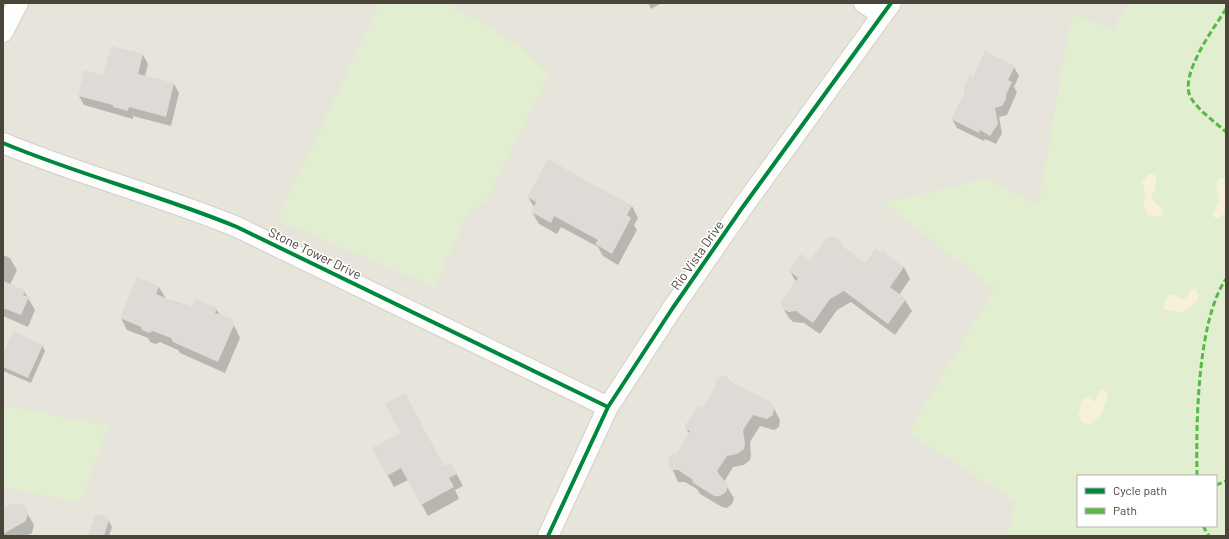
<svg xmlns="http://www.w3.org/2000/svg" width="1229" height="539" viewBox="0 0 1229 539" font-family="Barlow,sans-serif">
	<style>
		.residential { fill: #e7e4dc }
		.green { fill: #e1eecf; fill-rule: evenodd }
		.sand { fill: #f7f0da }
		.shadow { fill: #0003 }
		.building { fill: #dedbd6 }
		.lines { fill: none; stroke-linecap: round; stroke-linejoin: round }
		.minor-casing { stroke: #d2d0cb; stroke-width: 22 }
		.minor { stroke: #fdfdfc; stroke-width: 20 }
		.quiet { stroke: #58b947; stroke-width: 3; stroke-dasharray: 6 3; stroke-linecap: butt }
		.cycleway-casing { stroke: #fff; stroke-width: 6 }
		.cycleway { stroke: #00873e; stroke-width: 4 }
		.labels { text-anchor: middle; dominant-baseline: central; stroke-width: 3; stroke-linejoin: round; paint-order: stroke }
		.street-label { font-size: 13px; fill: #4b4439; stroke: #fff }
	</style>
	<rect width="100%" height="100%" fill="#f4f2ee"/>
	<path class="residential" d="M 3,3 L 1129,3 L 1120,17 L 1072,201 L 1051,536 L 3,536 Z"/>
	<path class="green" d="M 380,3 L 447,3 L 516,43 L 549,75 L 485,202 L 469,212 L 434,287 L 277,220 Z
		M 1129,3 L 1226,3 L 1226,536 L 1007,536 L 1016,502 L 908,433 L 994,289 L 884,203 L 988,178 L 1038,206 L 1072,13 L 1116,32 L 1120,17 ZM 1078,476 L 1216,476 L 1216,526 L 1078,526 Z
		M 3,405 L 109,426 L 80,502 L 3,487 Z"/>
	<path class="sand" d="M 1149,174 L 1156,175 L 1155,189 L 1151,198 L 1163,210 L 1162,215 L 1155,217 L 1147,214 L 1144,208 L 1145,191 L 1142,182 Z
		M 1219,178 L 1226,179 L 1226,210 L 1222,216 L 1218,218 L 1213,217 L 1212,214 C 1222,198 1218,200 1216,184 Z
		M 1191,289 L 1195,289 L 1199,294 C 1199,303 1189,308 1182,312 L 1164,310 L 1163,304 L 1170,295 L 1176,295 L 1182,300 L 1186,298 Z
		M 1103,389 L 1107,392 L 1108,399 L 1099,417 L 1090,424 L 1083,423 L 1078,416 L 1082,400 L 1089,397 L 1095,402 L 1099,392 Z"/>
	<path class="shadow" d="M 648,3 L 662,3 L 651,9 Z
		M 143,55 L 148,64 L 145,76 L 174,84 L 179,93 L 171,126 L 133,116 L 133,119 L 84,105 L 79,96 L 104,77 Z
		M 1014,67 L 1019,76 L 1014,87 L 1017,92 L 1007,115 L 999,117 L 1002,133 L 996,144 L 985,139 L 984,141 L 957,128 L 952,119 L 966,91 L 964,88 L 973,78 Z
		M 528,197 L 632,206 L 638,218 L 634,225 L 637,230 L 618,265 L 603,256 L 598,247 L 561,227 L 557,234 L 539,224 L 532,212 L 534,207 Z
		M 839,241 L 843,248 L 865,264 L 904,267 L 910,279 L 899,295 L 905,300 L 912,311 L 895,335 L 851,302 L 837,310 L 820,334 L 804,323 L 793,322 L 789,318 L 782,306 L 796,282 L 790,271 L 810,262 Z
		M 3,255 L 10,258 L 17,270 L 10,285 L 24,291 L 35,310 L 28,327 L 3,316 Z
		M 159,287 L 166,299 L 193,308 L 216,309 L 220,315 L 231,319 L 240,338 L 225,373 L 180,353 L 178,350 L 160,342 L 156,344 L 150,342 L 148,338 L 127,330 L 121,318 Z
		M 14,333 L 42,345 L 45,351 L 31,383 L 3,371 L 3,354 Z
		M 732,383 L 771,403 L 780,420 L 779,427 L 774,430 L 760,426 L 750,442 L 751,456 L 750,460 L 744,465 L 733,467 L 724,482 L 734,498 L 732,504 L 727,508 L 722,507 L 700,494 L 697,489 L 685,482 L 678,482 L 669,461 L 678,453 L 689,434 L 686,427 Z
		M 373,449 L 444,468 L 451,464 L 463,486 L 455,490 L 459,499 L 428,516 L 408,480 L 394,487 Z
		M 23,506 L 34,525 L 32,533 L 26,536 L 3,536 L 3,519 Z
		M 107,518 L 112,527 L 109,536 L 91,536 Z"/>
	<path class="building" d="M 111,46 L 143,54 L 138,74 L 174,83 L 166,117 L 129,107 L 128,111 L 113,107 L 113,105 L 78,96 L 84,70 L 103,75 Z
		M 985,51 L 1015,66 L 1008,80 L 1012,82 L 1006,95 L 1006,99 L 1002,106 L 995,108 L 998,124 L 990,136 L 980,130 L 979,133 L 951,119 L 966,90 L 963,88 L 970,75 L 973,77 Z
		M 548,159 L 632,206 L 627,215 L 631,218 L 612,254 L 595,244 L 598,240 L 554,216 L 551,223 L 531,212 L 536,202 L 527,197 Z
		M 831,237 L 836,237 L 840,240 L 841,245 L 865,263 L 876,248 L 881,253 L 883,251 L 904,267 L 890,287 L 906,299 L 888,324 L 844,291 L 830,299 L 813,323 L 796,311 L 789,312 L 783,309 L 781,301 L 798,278 L 789,271 L 801,254 L 810,261 L 825,239 Z
		M 137,277 L 159,286 L 156,294 L 179,304 L 180,302 L 192,307 L 195,299 L 217,308 L 215,313 L 232,318 L 234,325 L 218,362 L 173,342 L 171,338 L 153,331 L 149,333 L 142,330 L 141,327 L 120,318 Z
		M 3,281 L 25,290 L 23,295 L 29,297 L 21,315 L 3,308 Z
		M 13,331 L 43,345 L 28,378 L 3,367 L 3,355 Z
		M 725,375 L 732,382 L 771,403 L 774,407 L 773,415 L 767,419 L 753,415 L 743,430 L 745,444 L 744,449 L 737,454 L 727,456 L 717,471 L 728,486 L 726,492 L 720,496 L 714,496 L 692,482 L 693,480 L 678,470 L 671,470 L 668,461 L 671,455 L 677,453 L 690,431 L 684,427 L 698,405 L 702,408 L 715,387 L 717,378 Z
		M 405,393 L 444,466 L 451,463 L 457,474 L 449,478 L 454,487 L 421,505 L 401,468 L 387,476 L 372,448 L 400,433 L 385,404 Z
		M 13,503 L 24,505 L 28,513 L 26,521 L 3,534 L 3,508 Z
		M 95,514 L 107,517 L 107,519 L 109,520 L 104,536 L 88,536 Z"/>
	<g class="lines">
		<defs>
			<path id="minor" d="M 864,3 L 882,15
				M 3,32 L 18,3
				M 3,143 C 79,175 160,195 237,227 L 608,407
				M 548,536 L 608,407 L 672,309 L 742,208 L 891,3"/>
		</defs>
		<use href="#minor" class="minor-casing"/>
		<use href="#minor" class="minor"/>
		<path class="quiet" d="M 1226,9 C 1214,28 1178,76 1191,98 C 1199,111 1215,122 1226,132
			M 1197,476 C 1196,425 1197,321 1226,279
			M 1216,485 L 1226,481
			M 1203,526 L 1209,536"/>
		<defs>
			<path id="cycleway" d="M 3,143 C 79,175 160,195 237,227 L 608,407
				M 548,536 L 608,407 L 672,309 L 742,208 L 891,3"/>
		</defs>
		<use href="#cycleway" class="cycleway-casing"/>
		<use href="#cycleway" class="cycleway"/>
	</g>
	<g class="labels">
		<g class="street-label">
			<text transform="translate(315 253) rotate(26)">Stone Tower Drive</text>
			<text transform="translate(697 255) rotate(-55)">Rio Vista Drive</text>
		</g>
	</g>
	<rect width="1229" height="539" fill="none" stroke="#4b4439" stroke-width="8"/>
	<rect x="1077" y="475" width="140" height="52" fill="#ffffff" stroke="#b7b4b0"/>
	<rect x="1085" y="488" width="20" height="6" fill="#00873e" stroke="#b7b4b0"/>
	<text x="1113" y="495" font-size="12" fill="#4b4439">Cycle path</text>
	<rect x="1085" y="508" width="20" height="6" fill="#58b947" stroke="#b7b4b0"/>
	<text x="1113" y="515" font-size="12" fill="#4b4439">Path</text>
</svg>
